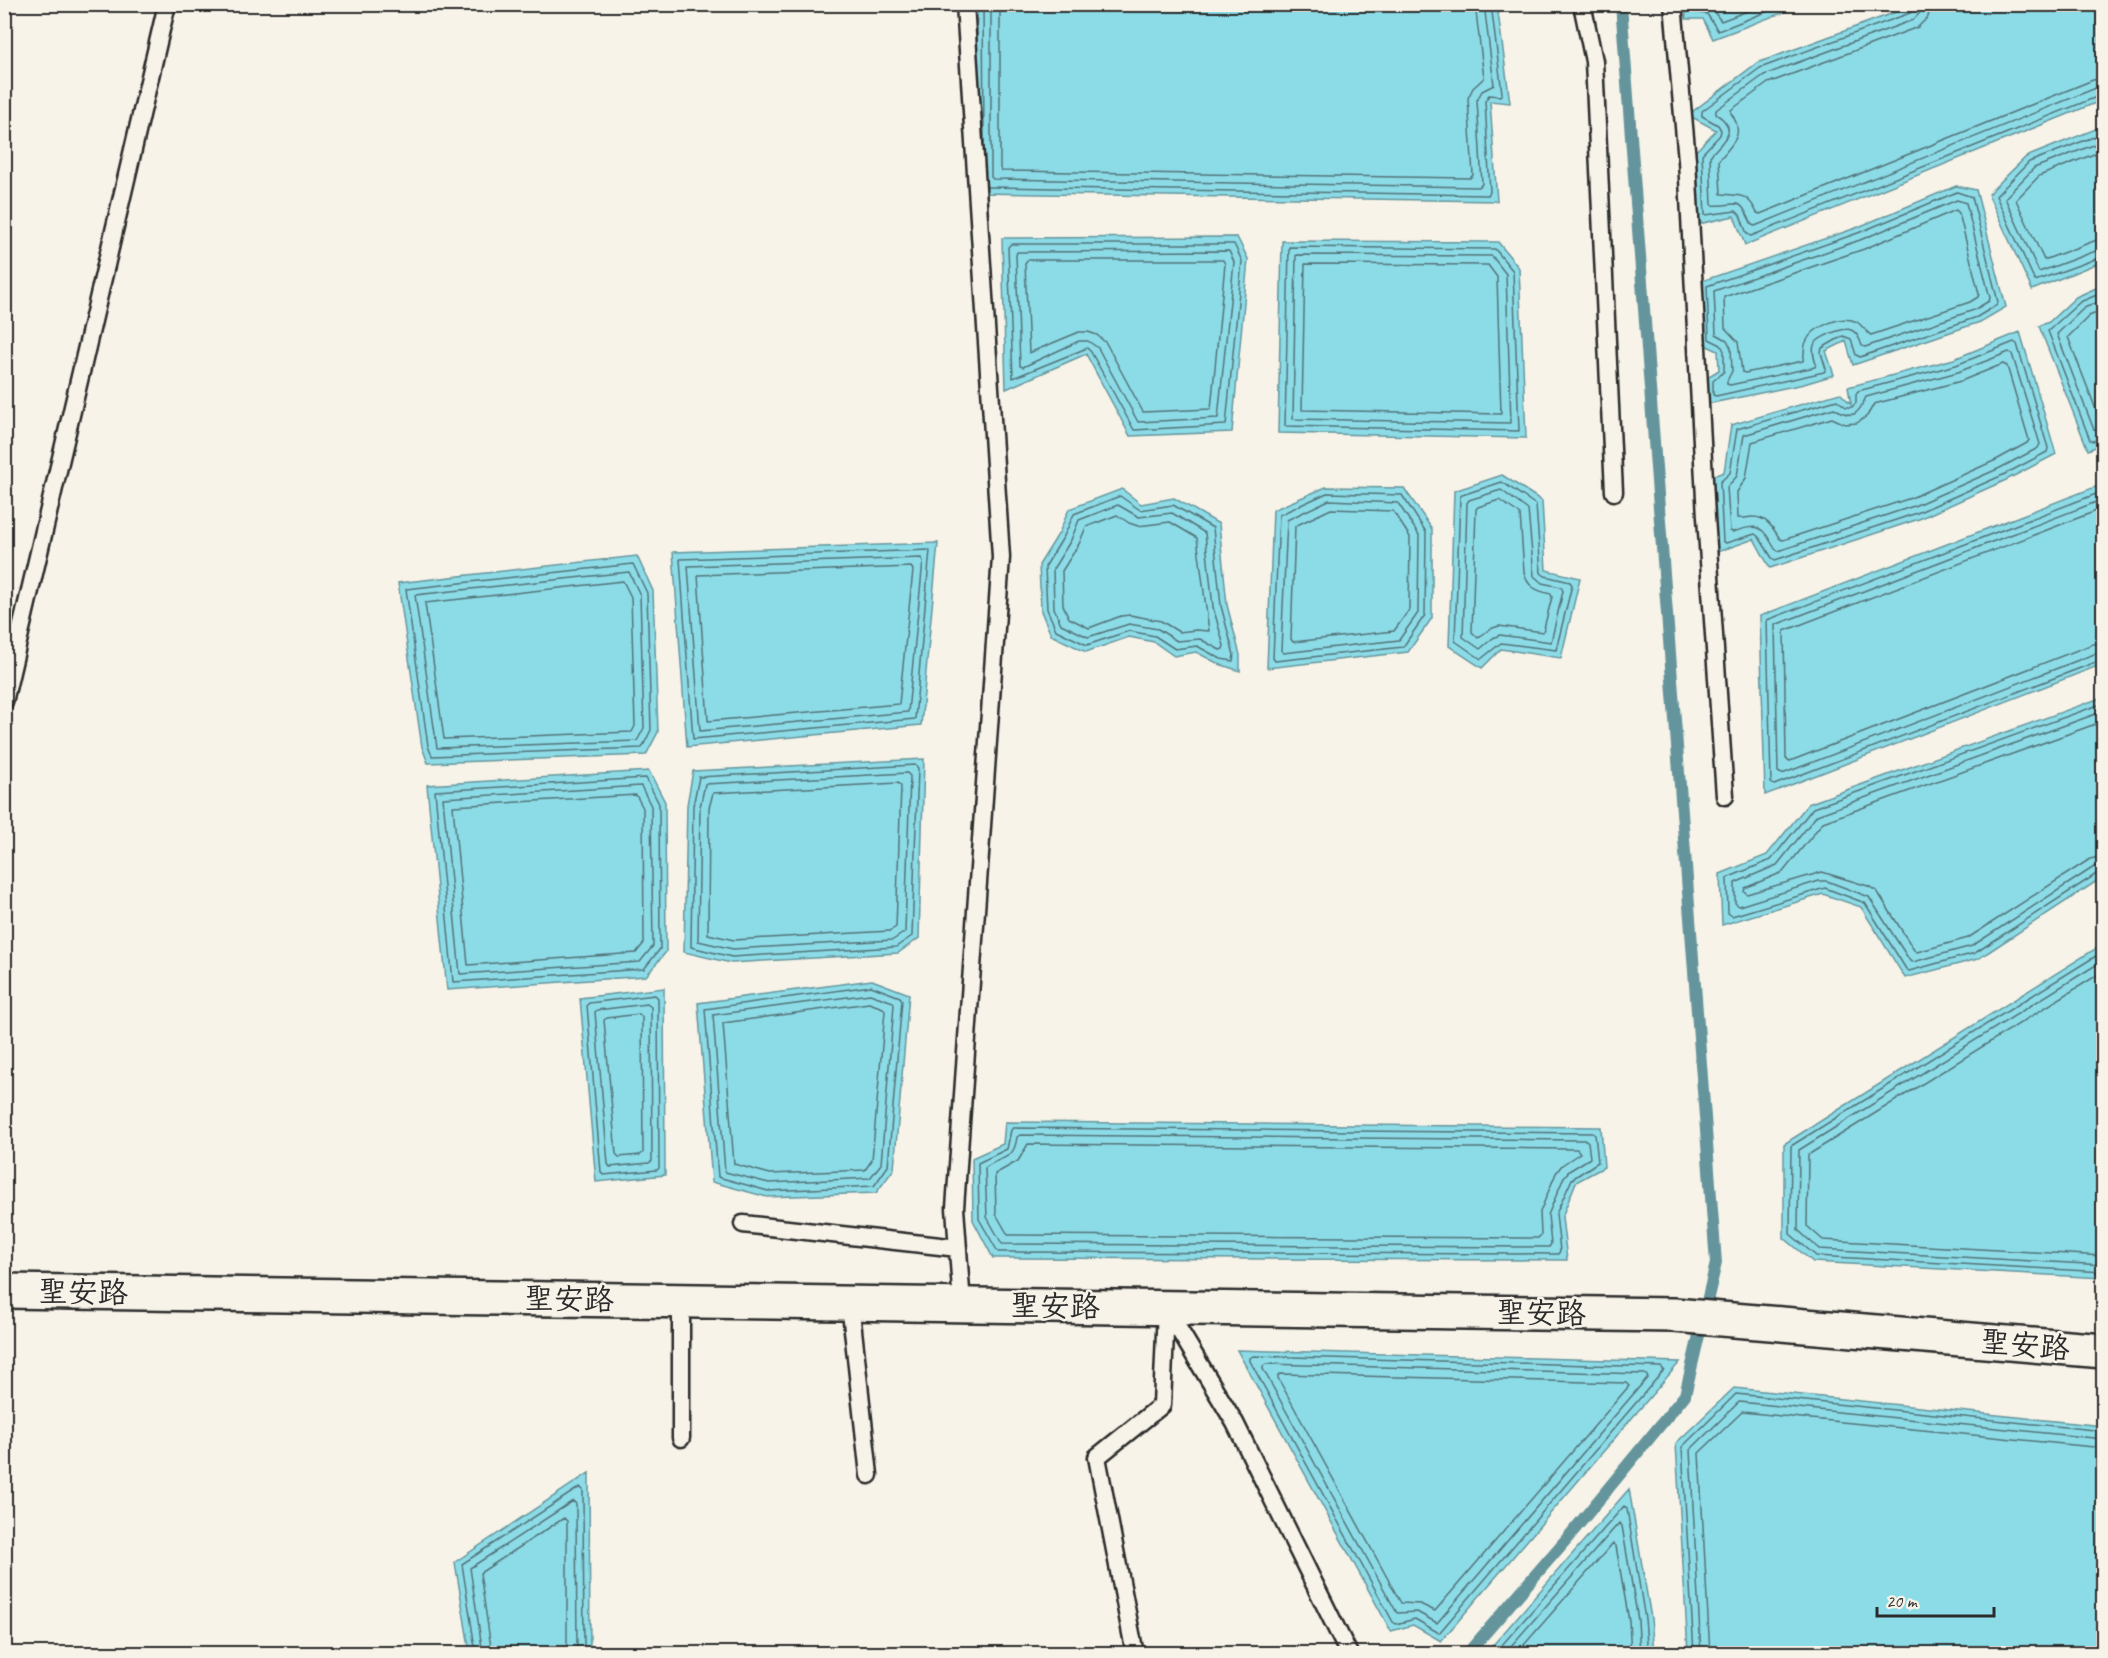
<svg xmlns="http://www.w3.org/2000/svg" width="2108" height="1658" viewBox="0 0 2108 1658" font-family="Caveat,'LXGW WenKai TC',sans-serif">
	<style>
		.water { fill: #8cdce8; stroke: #65959c; stroke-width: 1.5 }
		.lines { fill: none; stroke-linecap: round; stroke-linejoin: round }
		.shore { stroke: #527277; stroke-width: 1.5 }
		.stream { stroke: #65959c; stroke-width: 12 }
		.service-casing { stroke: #2b2b2b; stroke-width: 21 }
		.tertiary-casing { stroke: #2b2b2b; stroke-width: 38 }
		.service { stroke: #f7f3e8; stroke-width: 16 }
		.tertiary { stroke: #f7f3e8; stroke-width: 33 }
		.labels { text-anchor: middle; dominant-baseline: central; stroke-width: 5; stroke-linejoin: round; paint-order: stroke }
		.street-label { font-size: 30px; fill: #2b2b2b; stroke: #f7f3e8 }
	</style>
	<rect width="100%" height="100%" fill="#f7f3e8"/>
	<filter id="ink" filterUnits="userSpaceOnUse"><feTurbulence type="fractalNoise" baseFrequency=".0167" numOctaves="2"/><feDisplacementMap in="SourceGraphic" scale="12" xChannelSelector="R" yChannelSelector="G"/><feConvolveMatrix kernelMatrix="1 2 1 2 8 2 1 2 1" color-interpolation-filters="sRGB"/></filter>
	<g filter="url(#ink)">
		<path class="water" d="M 1497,5 L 1510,103 L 1490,101 L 1497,201 L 978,193 L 977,6 Z
			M 1685,5 L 1685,4 L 1803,5 L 1713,39 L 1703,19 L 1686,19 Z
			M 1915,5 L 2103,5 L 2103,100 L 1745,245 L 1734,216 L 1699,224 L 1696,151 L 1716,130 L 1688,115 L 1757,63 Z
			M 2103,126 L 2103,261 L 2032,290 L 1988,194 L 2026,157 Z
			M 1956,186 L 1976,190 L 2006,307 L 1980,322 L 1853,365 L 1846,341 L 1826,351 L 1834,375 L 1804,384 L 1707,404 L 1706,378 L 1719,370 L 1718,351 L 1703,344 L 1699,282 L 1856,228 Z
			M 1237,237 L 1248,259 L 1232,432 L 1130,436 L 1086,354 L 1006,389 L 1002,238 Z
			M 1282,241 L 1498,242 L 1519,268 L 1526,438 L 1278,433 Z
			M 2103,285 L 2103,444 L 2088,450 L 2039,326 L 2049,322 L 2076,297 Z
			M 2020,332 L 2056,454 L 2006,480 L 1919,519 L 1770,568 L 1754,539 L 1717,552 L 1713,476 L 1724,472 L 1731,425 L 1840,393 L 1851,404 L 1848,387 L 1954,359 Z
			M 1502,475 L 1542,501 L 1546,570 L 1580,578 L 1561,658 L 1501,649 L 1482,668 L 1449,646 L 1454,491 Z
			M 2103,484 L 2103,664 L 1765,795 L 1760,616 Z
			M 1326,487 L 1404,488 L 1432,529 L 1432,618 L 1408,652 L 1267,668 L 1273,510 Z
			M 1122,489 L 1141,504 L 1174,498 L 1219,524 L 1227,605 L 1240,655 L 1240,671 L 1219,664 L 1196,652 L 1174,656 L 1154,642 L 1129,637 L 1086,652 L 1051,635 L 1041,611 L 1039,565 L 1059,533 L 1069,509 Z
			M 938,543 L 921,725 L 687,747 L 673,552 Z
			M 637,556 L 653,591 L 658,732 L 646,755 L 428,763 L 422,747 L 398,583 Z
			M 2103,697 L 2103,877 L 1978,959 L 1905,978 L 1861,907 L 1823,894 L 1722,925 L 1720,874 L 1767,855 L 1808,804 Z
			M 924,759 L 919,938 L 898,953 L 731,963 L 684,952 L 687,805 L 693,771 Z
			M 649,771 L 665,802 L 666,952 L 646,976 L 447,990 L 427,785 Z
			M 2103,944 L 2103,1278 L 1813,1262 L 1784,1238 L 1784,1144 Z
			M 872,980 L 909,994 L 894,1169 L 876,1193 L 767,1197 L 712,1182 L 698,1003 Z
			M 664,988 L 665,1175 L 596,1182 L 580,998 Z
			M 1005,1122 L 1601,1127 L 1604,1167 L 1576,1182 L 1562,1217 L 1567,1260 L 993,1258 L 973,1220 L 972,1158 L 1003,1144 Z
			M 1237,1350 L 1680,1362 L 1441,1641 L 1413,1625 L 1391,1631 Z
			M 1734,1388 L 2103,1426 L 2103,1653 L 1688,1653 L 1676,1443 Z
			M 589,1473 L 590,1653 L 470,1653 L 455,1562 Z
			M 1629,1489 L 1651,1618 L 1654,1653 L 1486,1653 Z"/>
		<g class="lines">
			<path class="shore" d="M 983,4 L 984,142
				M 991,4 L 991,177 L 993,179 L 1479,187 L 1482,184 L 1477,100 L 1482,91 L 1494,85 L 1484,4
				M 1000,4 L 1000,168 L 1002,171 L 1470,178 L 1473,175 L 1468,98 L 1473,88 L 1484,78 L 1475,4
				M 1690,4 L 1692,12 L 1707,14 L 1718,31 L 1786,4
				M 1699,4 L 1711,8 L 1721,21 L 1766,4
				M 1914,4 L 1914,9 L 1910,13 L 1760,68 L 1702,111 L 1702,116 L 1718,125 L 1721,130 L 1720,135 L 1702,154 L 1705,215 L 1736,211 L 1740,215 L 1747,234 L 1751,236 L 2104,94
				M 1922,4 L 1919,14 L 1913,20 L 1764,75 L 1716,110 L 1716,114 C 1741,130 1722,141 1710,156 L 1712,205 C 1738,208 1738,192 1752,225 L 1755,226 L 2096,88 L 2104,87
				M 1931,4 L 1928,17 L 1918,27 L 1768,83 L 1731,110 L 1731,113 C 1746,135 1732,144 1719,160 L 1721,194 C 1740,196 1747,192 1757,213 L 1760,214 L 2093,80 L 2104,78
				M 2104,133 L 2029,162 L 1996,196 L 2035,281 L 2104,256
				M 2104,141 L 2034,168 L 2005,198 L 2039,272 L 2104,248
				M 2104,150 L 2039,176 L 2016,200 L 2044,260 L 2094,241 L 2104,239
				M 987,187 L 1488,195 L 1490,192 L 1485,101 L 1489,95 L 1500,96 L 1502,93 L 1491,4
				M 1957,192 L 1972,197 L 1998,302 L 1997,305 L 1977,317 L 1860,357 L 1856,355 L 1851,339 L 1843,336 L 1822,348 L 1821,353 L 1826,369 L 1824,372 L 1716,396 L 1713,395 L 1713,381 L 1724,372 L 1724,351 L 1721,345 L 1709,339 L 1707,286 L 1858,233 Z
				M 1957,200 L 1966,203 L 1990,298 L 1989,301 L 1974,310 L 1865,347 L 1862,346 C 1856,325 1846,327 1829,334 C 1824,337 1817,339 1814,345 C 1812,352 1814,358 1816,364 L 1815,367 L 1730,385 L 1727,384 L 1727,381 L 1732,371 L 1731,348 L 1727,340 L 1716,334 L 1714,291 L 1860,240 Z
				M 1956,210 L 1959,213 L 1979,294 L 1978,297 L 1970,302 L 1871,335 C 1866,332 1863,326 1857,322 C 1842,314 1812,327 1806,342 C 1803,348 1805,355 1803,361 L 1745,373 L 1742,372 L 1738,342 L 1725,328 L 1724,297 L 1864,249 Z
				M 1011,244 L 1234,244 L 1242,261 L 1226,425 L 1134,430 L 1091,352 L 1087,348 L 1013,378 L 1008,247 Z
				M 1289,247 L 1495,249 L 1513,271 L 1519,431 L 1285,426 Z
				M 1229,251 L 1234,262 L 1218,418 L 1138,422 L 1098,348 L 1088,341 L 1079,341 L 1023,367 L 1020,366 L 1016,255 L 1017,252 Z
				M 1296,255 L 1492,256 L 1506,274 L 1511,423 L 1293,419 Z
				M 1028,260 L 1223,260 L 1225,264 L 1211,409 L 1143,412 L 1106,343 L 1097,335 L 1088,332 L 1079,332 L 1029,353 L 1025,264 Z
				M 1305,264 L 1488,265 L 1497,277 L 1501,414 L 1302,410 Z
				M 2104,292 L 2080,302 L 2048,331 L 2090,440 L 2093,441 L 2104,439
				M 2104,300 L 2084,308 L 2057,334 L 2094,430 L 2104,431
				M 2104,310 L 2089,316 L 2068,337 L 2100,420 L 2104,422
				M 2014,342 L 2017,344 L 2048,448 L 2047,452 L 2003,475 L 1917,513 L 1775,560 L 1772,558 L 1759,537 L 1755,534 L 1726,543 L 1723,542 L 1720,482 L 1730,473 L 1737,429 L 1837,400 L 1846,407 L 1852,407 L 1856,403 L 1856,394 L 1858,391 L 1956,365 Z
				M 2009,352 L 2012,354 L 2040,444 L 2038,448 L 2000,468 L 1914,506 L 1778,551 L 1775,549 C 1762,526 1760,523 1733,532 L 1730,531 L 1727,487 L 1737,476 L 1744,435 L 1834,408 C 1854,420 1858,415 1866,397 L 1958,372 Z
				M 2003,364 L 2007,366 L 2029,440 L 2027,443 L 1996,460 L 1911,498 L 1783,540 L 1780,539 C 1773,528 1767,517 1753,517 C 1747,517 1743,519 1738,518 L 1737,492 L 1746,478 L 1752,442 L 1832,418 L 1845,424 L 1857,423 L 1867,416 L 1874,404 L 1961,381 Z
				M 1502,482 L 1536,505 L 1541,573 L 1545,576 L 1570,582 L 1572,585 L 1556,650 L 1501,643 L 1481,659 L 1455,641 L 1460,497 L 1462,495 Z
				M 1501,490 L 1528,510 L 1534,576 L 1542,583 L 1561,587 L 1563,591 L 1551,642 L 1500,635 L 1493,638 L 1480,649 L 1463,637 L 1467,503 L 1469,500 Z
				M 2104,491 L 1767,620 L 1771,783 L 1774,785 L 2104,659
				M 1327,493 L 1402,495 L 1426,532 L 1425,615 L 1403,647 L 1275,661 L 1273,658 L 1279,515 Z
				M 1120,496 L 1140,510 L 1173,505 L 1213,528 L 1221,606 L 1234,655 L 1233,661 L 1221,659 L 1197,646 L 1175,649 L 1155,636 L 1129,631 L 1087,645 L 1056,630 L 1047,609 L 1045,567 L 1064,536 L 1074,514 Z
				M 2104,499 L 1775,625 L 1778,772 L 1782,774 L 2097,653 L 2104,652
				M 1329,500 L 1398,503 L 1419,535 L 1418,613 L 1399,640 L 1283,653 L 1281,650 L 1287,520 Z
				M 1499,500 L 1520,514 L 1524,572 C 1527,587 1537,591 1551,594 L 1552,597 L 1543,632 L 1499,626 L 1490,629 L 1478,638 L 1472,632 L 1476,509 L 1478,507 Z
				M 1118,505 L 1139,517 L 1172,513 L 1205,533 L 1213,607 L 1224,646 L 1223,649 L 1220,650 L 1200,639 L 1177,641 L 1158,629 L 1129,624 L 1088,637 L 1061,624 L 1054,608 L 1053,569 L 1071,540 L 1079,520 Z
				M 2104,508 L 1784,631 L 1786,759 L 1790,761 L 2093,644 L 2104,643
				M 1331,509 L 1393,511 L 1410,537 L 1409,610 L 1394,631 L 1293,642 L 1291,639 L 1295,526 Z
				M 1117,515 L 1129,523 L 1138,526 L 1170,522 L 1197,538 L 1209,631 L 1196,630 L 1179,632 L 1161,621 L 1130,615 L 1121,616 L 1089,628 L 1069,618 L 1063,605 L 1062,571 L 1079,544 L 1086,527 Z
				M 930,550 L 915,719 L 693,739 L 680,559 Z
				M 921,558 L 923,561 L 908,712 L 700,731 L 688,566 Z
				M 633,564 L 647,593 L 651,730 L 642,748 L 432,756 L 428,746 L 406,589 Z
				M 911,567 L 913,570 L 899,704 L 708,721 L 698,575 Z
				M 629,572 L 640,595 L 644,728 L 637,741 L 437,748 L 415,595 Z
				M 623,581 L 631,597 L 635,726 L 632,732 L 444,739 L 425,603 Z
				M 2104,703 L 1813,808 L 1771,860 L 1727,878 L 1728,913 L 1732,916 L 1825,888 L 1865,903 L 1906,969 L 1909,971 L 1975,953 L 2098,873 L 2104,872
				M 2104,711 L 1817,815 L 1777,865 L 1735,883 L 1735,903 L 1739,906 L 1819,881 L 1827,881 L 1869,897 L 1910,961 L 1913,962 L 1972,946 L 2094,867 L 2104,865
				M 2104,721 L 1823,822 L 1783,872 L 1745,888 L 1744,891 L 1747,894 L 1822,872 L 1868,886 L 1877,891 L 1914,950 L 1917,952 L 1968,938 L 2090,859 L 2104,856
				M 915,765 L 918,768 L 912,936 L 896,947 L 732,957 L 691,947 L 693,806 L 699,777 Z
				M 907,773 L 910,776 L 905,932 L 893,940 L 733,949 L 698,941 L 700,807 L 705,784 Z
				M 646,778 L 659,804 L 660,949 L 644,969 L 453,982 L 435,791 Z
				M 898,783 L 901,786 L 896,927 L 890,931 L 734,940 L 708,934 L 709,808 L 713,793 Z
				M 641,786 L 651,806 L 653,946 L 640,962 L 460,974 L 443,798 Z
				M 636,795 L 643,808 L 644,943 L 636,953 L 468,965 L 453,806 Z
				M 2104,951 L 1791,1146 L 1790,1234 L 1816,1256 L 2104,1272
				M 2104,960 L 1799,1150 L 1798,1230 L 1819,1249 L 2104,1265
				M 2104,971 L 1808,1155 L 1807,1226 L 1823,1240 L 2104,1256
				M 871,986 L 900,997 L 902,1000 L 888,1166 L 874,1186 L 768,1191 L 718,1177 L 705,1009 Z
				M 870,994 L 893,1002 L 894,1005 L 881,1164 L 870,1178 L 769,1183 L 725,1172 L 713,1015 Z
				M 655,995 L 658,998 L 659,1168 L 657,1170 L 603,1175 L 601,1172 L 587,1005 L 589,1003 Z
				M 869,1003 L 883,1008 L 885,1011 L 872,1160 L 865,1170 L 770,1174 L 734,1164 L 723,1023 Z
				M 647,1004 L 651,1007 L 652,1161 L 649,1163 L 610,1167 L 608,1164 L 595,1012 L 597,1010 Z
				M 639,1014 L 642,1017 L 643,1153 L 640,1155 L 619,1157 L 616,1154 L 604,1020 L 607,1018 Z
				M 1013,1128 L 1593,1133 L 1595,1135 L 1598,1162 L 1572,1179 L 1556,1214 L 1560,1251 L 1558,1254 L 998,1252 L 979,1219 L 978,1163 L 1007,1149 L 1011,1130 Z
				M 1020,1135 L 1586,1140 L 1588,1142 L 1590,1158 L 1569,1171 L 1564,1177 L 1548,1215 L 1551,1244 L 1549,1247 L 1002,1244 L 987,1217 L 985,1168 C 1001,1155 1014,1162 1017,1137 Z
				M 1028,1144 L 1577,1149 L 1580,1153 L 1562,1165 L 1556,1173 L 1540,1212 L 1541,1235 L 1538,1238 L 1008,1235 L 996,1214 L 995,1174 L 1018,1161 Z
				M 1253,1356 L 1661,1367 L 1664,1370 L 1439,1633 L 1415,1619 L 1396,1624 L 1393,1622 L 1250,1361 L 1250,1358 Z
				M 1266,1364 L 1645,1374 L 1648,1377 L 1437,1623 L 1417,1612 L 1397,1613 L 1263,1369 L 1263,1366 Z
				M 1281,1374 L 1626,1383 L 1629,1386 L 1435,1611 L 1420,1604 L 1401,1603 L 1278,1378 L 1278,1375 Z
				M 476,1654 L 462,1564 L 580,1487 L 583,1490 L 584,1654
				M 483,1654 L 470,1568 L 573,1501 L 576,1504 L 577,1654
				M 492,1654 L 480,1573 L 564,1518 L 567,1521 L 567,1654
				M 1494,1654 L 1624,1506 L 1627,1509 L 1645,1619 L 1648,1654
				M 1504,1654 L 1619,1523 L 1622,1526 L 1638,1620 L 1640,1654
				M 1516,1654 L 1613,1543 L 1616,1546 L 1629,1621 L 1631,1654
				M 1694,1654 L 1682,1447 L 1736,1394 L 2104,1431
				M 1701,1654 L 1690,1450 L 1739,1402 L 2104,1439
				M 1710,1654 L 1699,1453 L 1742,1412 L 2104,1448"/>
			<path class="stream" d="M 1467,1654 L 1570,1535 L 1685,1395 L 1716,1263 L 1621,4"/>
			<defs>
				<path id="service" d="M 1582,4 L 1594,61 L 1614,492
					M 1673,4 L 1687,160 L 1706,517 L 1725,796
					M 4,702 L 167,4
					M 743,1224 L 958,1248
					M 681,1301 L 681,1438
					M 850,1303 L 869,1475
					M 962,1305 L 955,1208 L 1001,557 L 965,4
					M 1135,1654 L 1097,1457 L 1162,1405 L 1166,1308 L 1235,1423 L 1349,1654"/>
				<path id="tertiary" d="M 4,1291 L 1674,1315 L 2104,1351"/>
			</defs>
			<use href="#service" class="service-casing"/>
			<use href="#tertiary" class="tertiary-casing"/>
			<use href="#service" class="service"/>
			<use href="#tertiary" class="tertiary"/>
		</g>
	</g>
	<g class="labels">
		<g class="street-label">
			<text transform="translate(83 1292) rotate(1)">聖安路</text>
			<text transform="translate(569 1299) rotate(1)">聖安路</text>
			<text transform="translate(1055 1306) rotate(1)">聖安路</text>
			<text transform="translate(1541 1313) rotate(1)">聖安路</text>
			<text transform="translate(2025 1345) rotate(5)">聖安路</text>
		</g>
	</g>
	<rect width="2108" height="1658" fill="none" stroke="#f7f3e8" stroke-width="24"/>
	<rect x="12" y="12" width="2084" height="1634" fill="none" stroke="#2b2b2b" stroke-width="2" filter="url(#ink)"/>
	<path d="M1877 1607v9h117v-9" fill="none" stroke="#2b2b2b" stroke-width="3"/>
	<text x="1886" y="1607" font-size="18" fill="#2b2b2b" stroke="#f7f3e8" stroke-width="4.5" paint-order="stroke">20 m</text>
</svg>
